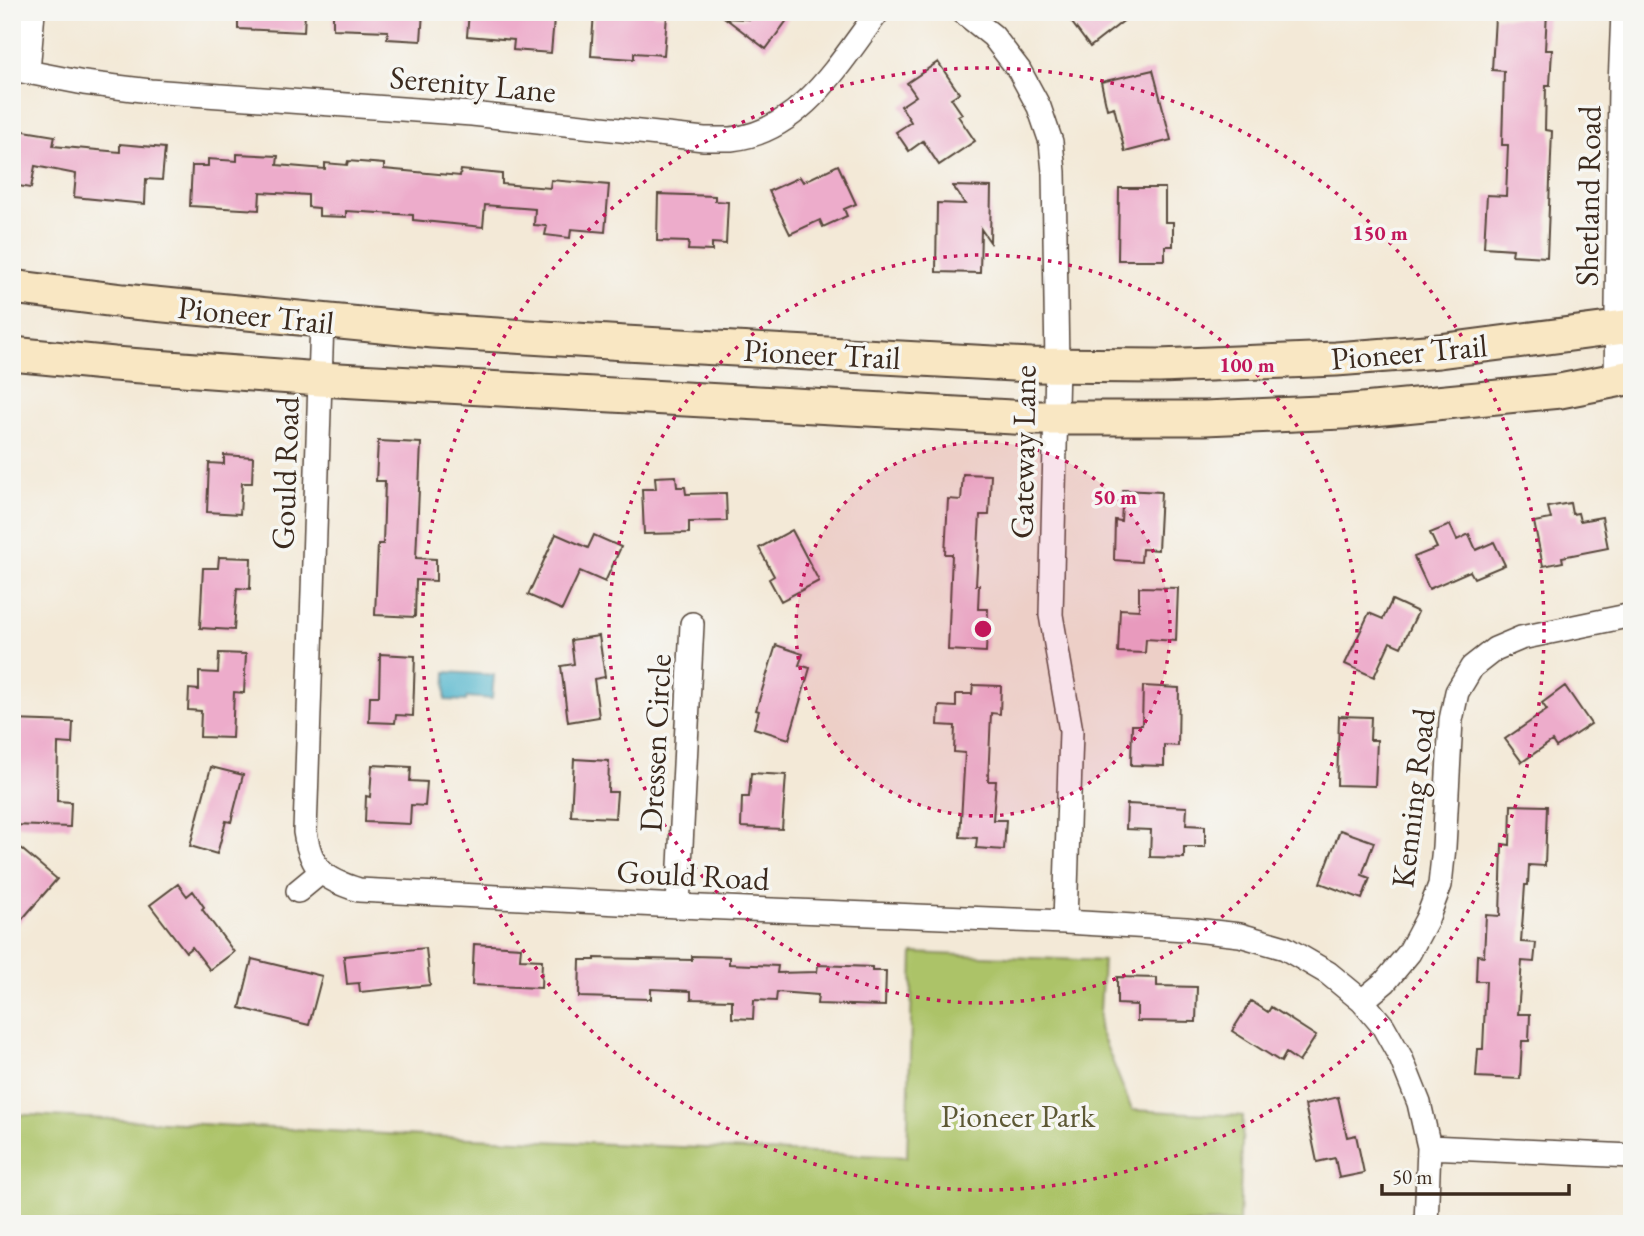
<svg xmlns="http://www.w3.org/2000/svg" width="1644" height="1236" viewBox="0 0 1644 1236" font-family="'EB Garamond',serif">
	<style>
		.green { fill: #acc368; stroke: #747643; stroke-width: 2 }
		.water { fill: #4cb2cb; stroke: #446e74; stroke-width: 2 }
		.building { fill: #edaccb }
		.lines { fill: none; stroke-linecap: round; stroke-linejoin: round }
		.minor-casing { stroke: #57473a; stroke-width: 26 }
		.secondary-casing { stroke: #57473a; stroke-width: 37 }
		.minor { stroke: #fff; stroke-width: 23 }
		.secondary { stroke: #f9e7c3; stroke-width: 33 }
		.ring { fill: none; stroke: #c2185b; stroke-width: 3.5; stroke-dasharray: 3.5 7 }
		.labels { text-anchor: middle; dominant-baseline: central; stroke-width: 7; stroke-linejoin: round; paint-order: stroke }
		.street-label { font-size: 32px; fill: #3b2a1e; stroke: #f6f6f2 }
		.park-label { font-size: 32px; fill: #5d5834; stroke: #f6f6f2 }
		.centre { fill: #c2185b; stroke: #f6f6f2; stroke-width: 3.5 }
		.ring-label { font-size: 21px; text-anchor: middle; font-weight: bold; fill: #c2185b; stroke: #f6f6f2; stroke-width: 7; stroke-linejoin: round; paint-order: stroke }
	</style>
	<rect width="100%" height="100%" fill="#f6f6f2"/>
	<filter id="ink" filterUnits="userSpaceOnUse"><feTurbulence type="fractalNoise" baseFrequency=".0143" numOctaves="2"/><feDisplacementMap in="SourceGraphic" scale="14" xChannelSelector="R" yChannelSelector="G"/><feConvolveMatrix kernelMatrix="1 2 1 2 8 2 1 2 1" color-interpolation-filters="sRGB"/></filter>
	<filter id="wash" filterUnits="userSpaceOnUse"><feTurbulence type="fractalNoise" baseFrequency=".00686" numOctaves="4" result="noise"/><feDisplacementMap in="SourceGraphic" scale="28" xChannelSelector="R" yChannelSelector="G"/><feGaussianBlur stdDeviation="1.57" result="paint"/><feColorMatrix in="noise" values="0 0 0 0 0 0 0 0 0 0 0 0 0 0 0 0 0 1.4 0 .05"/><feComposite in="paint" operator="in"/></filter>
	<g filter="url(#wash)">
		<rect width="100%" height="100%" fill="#f3e9d7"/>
		<path class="green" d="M 913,953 L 1103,961 L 1099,1028 L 1132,1110 L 1243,1116 L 1239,1222 L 1172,1224 L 12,1224 L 12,1114 L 423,1136 L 907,1157 Z"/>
		<path class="water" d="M 446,672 L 494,675 L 492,699 L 467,697 L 466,701 L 445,700 Z"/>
		<g id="blocks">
			<path class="building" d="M 238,12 L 305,12 L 304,32 L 238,29 Z
				M 333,12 L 423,12 L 421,41 L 387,39 L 388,31 L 333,29 Z
				M 469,12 L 540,12 L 540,18 L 554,19 L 551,53 L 513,50 L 514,40 L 467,36 Z
				M 594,12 L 653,12 L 653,14 L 667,15 L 664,55 L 634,53 L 634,59 L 591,56 Z
				M 739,12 L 793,12 L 766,49 L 725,18 L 748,19 Z
				M 1064,12 L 1135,12 L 1090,47 Z
				M 1528,12 L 1547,12 L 1545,50 L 1552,50 L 1550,85 L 1546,85 L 1545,130 L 1552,131 L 1547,257 L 1512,255 L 1513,249 L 1484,247 L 1487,195 L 1506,196 L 1508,145 L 1502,145 L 1504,71 L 1492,70 L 1495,17 L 1528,18 Z
				M 938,62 L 959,93 L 951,98 L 962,114 L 958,116 L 975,141 L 939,165 L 923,141 L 909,151 L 896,132 L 911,122 L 901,106 L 916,96 L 907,83 Z
				M 1153,70 L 1171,140 L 1125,152 L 1114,107 L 1107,109 L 1101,82 Z
				M 12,129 L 55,136 L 53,146 L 120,152 L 120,144 L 165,148 L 162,180 L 146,179 L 145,204 L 74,197 L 76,174 L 35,166 L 31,188 L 12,185 Z
				M 237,154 L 278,156 L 277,165 L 325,169 L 325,163 L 347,165 L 348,161 L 384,164 L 384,169 L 460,176 L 461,170 L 502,174 L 502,184 L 550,188 L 551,180 L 609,185 L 605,232 L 571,229 L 570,238 L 545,235 L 547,226 L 534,225 L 535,209 L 485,205 L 483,227 L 413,220 L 413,215 L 346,211 L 346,217 L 319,216 L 319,208 L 308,207 L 308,195 L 260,192 L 259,210 L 190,206 L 192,166 L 208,166 L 208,159 L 237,161 Z
				M 838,165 L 856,204 L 844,209 L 847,216 L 823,227 L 820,220 L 790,234 L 769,191 L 800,177 L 803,182 Z
				M 953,186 L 991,187 L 990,242 L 981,229 L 980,273 L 936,272 L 937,203 L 965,204 Z
				M 1119,188 L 1165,188 L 1165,222 L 1173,222 L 1173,246 L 1165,246 L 1165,260 L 1118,260 Z
				M 658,194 L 715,196 L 715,201 L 728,202 L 726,244 L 712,243 L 712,251 L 688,250 L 689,242 L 657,241 Z
				M 378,441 L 421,443 L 416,558 L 436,559 L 436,581 L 416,580 L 415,617 L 375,615 L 378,544 L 383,544 L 385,481 L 376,481 Z
				M 224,455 L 253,457 L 252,483 L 242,483 L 240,514 L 207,512 L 209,463 L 224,464 Z
				M 963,474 L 991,475 L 989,515 L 980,515 L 976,585 L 979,585 L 978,609 L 988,609 L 986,652 L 948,650 L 952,554 L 945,554 L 948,499 L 961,500 Z
				M 676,476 L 677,487 L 685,487 L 686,494 L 726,493 L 727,521 L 689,522 L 689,533 L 644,534 L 642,489 L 656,489 L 655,477 Z
				M 1123,490 L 1161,492 L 1158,550 L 1142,549 L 1141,562 L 1114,560 L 1115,520 L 1121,521 Z
				M 1570,503 L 1572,514 L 1578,513 L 1580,521 L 1602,517 L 1608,548 L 1562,557 L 1563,562 L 1543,566 L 1534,522 L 1551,519 L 1548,507 Z
				M 1450,525 L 1457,540 L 1469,534 L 1476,550 L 1494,542 L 1505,565 L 1474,578 L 1470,571 L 1429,589 L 1414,557 L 1437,548 L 1430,533 Z
				M 792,530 L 819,581 L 781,601 L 769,579 L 774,576 L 759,548 Z
				M 556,534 L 588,548 L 594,535 L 621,547 L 605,582 L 580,571 L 562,610 L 528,595 Z
				M 219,557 L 251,558 L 250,589 L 237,588 L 234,630 L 200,628 L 203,568 L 218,568 Z
				M 1139,587 L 1178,588 L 1176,641 L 1146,639 L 1145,653 L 1118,652 L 1120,609 L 1139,610 Z
				M 1392,600 L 1418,612 L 1401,647 L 1390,642 L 1374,677 L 1345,664 L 1369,613 L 1383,619 Z
				M 599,636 L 605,677 L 594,679 L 599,717 L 568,722 L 561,666 L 574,664 L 571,640 Z
				M 776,645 L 803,654 L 799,665 L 810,668 L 789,739 L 754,728 L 759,711 L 756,710 Z
				M 219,653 L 246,654 L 244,693 L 234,692 L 232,738 L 200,737 L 201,711 L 188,710 L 189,689 L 199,690 L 199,672 L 218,673 Z
				M 380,654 L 415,656 L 413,716 L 396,715 L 395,723 L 369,722 L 370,696 L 379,696 Z
				M 973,685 L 1001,686 L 1000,714 L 991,713 L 988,781 L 996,781 L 993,820 L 1006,820 L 1004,850 L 976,848 L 977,838 L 960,837 L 965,753 L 954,752 L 955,726 L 938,725 L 939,706 L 956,707 L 956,694 L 972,694 Z
				M 1143,686 L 1179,688 L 1178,746 L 1164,745 L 1164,766 L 1131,765 L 1132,725 L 1142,725 Z
				M 1565,686 L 1591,724 L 1556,747 L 1552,741 L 1522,762 L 1505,739 L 1547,710 L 1542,703 Z
				M 1339,716 L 1371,717 L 1370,740 L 1377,740 L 1375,786 L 1337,785 Z
				M 12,720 L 73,722 L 72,744 L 58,743 L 57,801 L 71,802 L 70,827 L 12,825 Z
				M 574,759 L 609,761 L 608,792 L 617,792 L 615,818 L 571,816 Z
				M 372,765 L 411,767 L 410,781 L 427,782 L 425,806 L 411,805 L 410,824 L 365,822 L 366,796 L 370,797 Z
				M 211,767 L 243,775 L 231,822 L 226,821 L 217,854 L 190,846 Z
				M 751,773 L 786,775 L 782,829 L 741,827 L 742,797 L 749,797 Z
				M 1127,804 L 1187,807 L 1186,825 L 1205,826 L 1205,847 L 1184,847 L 1184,858 L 1150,857 L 1151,830 L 1126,829 Z
				M 1511,805 L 1547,806 L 1545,866 L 1529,865 L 1528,885 L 1525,885 L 1521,942 L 1536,943 L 1534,962 L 1522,961 L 1518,1014 L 1530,1014 L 1529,1041 L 1522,1041 L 1520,1079 L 1476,1077 L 1478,1049 L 1483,1049 L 1486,981 L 1476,981 L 1477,955 L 1484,956 L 1486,915 L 1500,916 L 1502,844 L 1510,845 Z
				M 1340,830 L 1374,842 L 1362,875 L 1370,878 L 1362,899 L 1320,883 Z
				M 12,841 L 57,879 L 12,931 Z
				M 178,884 L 187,896 L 193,891 L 204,907 L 202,909 L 234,952 L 210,970 L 192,947 L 186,952 L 150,905 Z
				M 474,944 L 521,947 L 520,959 L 542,960 L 541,988 L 472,985 Z
				M 426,948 L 430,985 L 360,992 L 359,983 L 347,984 L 344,956 Z
				M 692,956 L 729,957 L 729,964 L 778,966 L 777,973 L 817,972 L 818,965 L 872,967 L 872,971 L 886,971 L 885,1006 L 817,1004 L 818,995 L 777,992 L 776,1001 L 754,1000 L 753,1019 L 732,1018 L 732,1000 L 691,999 L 691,991 L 651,989 L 651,999 L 579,997 L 580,960 L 595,960 L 595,958 L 692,960 Z
				M 252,959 L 322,976 L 309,1025 L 240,1008 Z
				M 1117,977 L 1157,978 L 1157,986 L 1197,987 L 1196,1022 L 1137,1021 L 1137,1005 L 1117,1004 Z
				M 1251,1001 L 1268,1012 L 1271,1007 L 1316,1036 L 1299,1062 L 1286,1053 L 1281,1062 L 1232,1031 Z
				M 1338,1097 L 1347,1137 L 1356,1135 L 1364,1173 L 1339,1178 L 1335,1158 L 1317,1162 L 1305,1105 Z"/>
		</g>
	</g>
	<g filter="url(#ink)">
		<use href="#blocks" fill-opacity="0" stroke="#57473a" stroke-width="2"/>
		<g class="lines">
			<defs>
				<path id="minor" d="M 963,12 L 993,36 L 1019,70 L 1039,107 L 1051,142 L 1054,172 L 1057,365 L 1051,615 L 1071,731 L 1065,922
					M 12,69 L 84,83 L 150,91 L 472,114 L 704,139 C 713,139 722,139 731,139 C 801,132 840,62 878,12
					M 28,72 L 33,12
					M 322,321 L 305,832 C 311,869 323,879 359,890 L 678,906 L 1065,922 L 1186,929 L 1240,935 L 1285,948 L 1328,973 L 1362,1001 L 1383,1026 L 1401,1058 L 1419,1103 L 1429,1147 L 1426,1224
					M 1616,381 L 1620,86 L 1623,12
					M 298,891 L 321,872
					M 678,906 L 692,624
					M 1362,1001 L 1385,982 L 1409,953 L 1427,919 L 1440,885 L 1444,847 L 1451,720 L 1457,692 L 1472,667 L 1495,649 L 1521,638 L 1632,615
					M 1429,1147 L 1632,1156"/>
				<path id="secondary" d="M 12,287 L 123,301 L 433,331 L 625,343 L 1031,365 L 1159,366 L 1336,359 L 1439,351 L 1632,326
					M 12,354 L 114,364 L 320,379 L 1030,418 L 1205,418 L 1342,412 L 1560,391 L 1632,377"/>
			</defs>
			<use href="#minor" class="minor-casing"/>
			<use href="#secondary" class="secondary-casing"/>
			<use href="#minor" class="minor"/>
			<use href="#secondary" class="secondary"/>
		</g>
	</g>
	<circle cx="983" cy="629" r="187" fill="#c2185b" fill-opacity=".12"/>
	<g class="ring">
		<circle cx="983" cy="629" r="187"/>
		<circle cx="983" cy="629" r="374"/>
		<circle cx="983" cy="629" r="561"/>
	</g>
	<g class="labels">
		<g class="street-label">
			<text transform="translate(473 84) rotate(5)">Serenity Lane</text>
			<text transform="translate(1588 196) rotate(-89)">Shetland Road</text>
			<text transform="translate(256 315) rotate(6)">Pioneer Trail</text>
			<text transform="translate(1409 352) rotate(-5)">Pioneer Trail</text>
			<text transform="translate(822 354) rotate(3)">Pioneer Trail</text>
			<text transform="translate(1023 452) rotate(-89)">Gateway Lane</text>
			<text transform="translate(285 473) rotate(-88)">Gould Road</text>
			<text transform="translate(655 743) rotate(-87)">Dressen Circle</text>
			<text transform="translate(1413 798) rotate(-83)">Kenning Road</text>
			<text transform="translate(693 875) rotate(3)">Gould Road</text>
		</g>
		<g class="park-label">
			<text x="1018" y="1116">Pioneer Park</text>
		</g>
	</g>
	<circle cx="983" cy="629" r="10" class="centre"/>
	<g class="ring-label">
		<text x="1380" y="240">150 m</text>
		<text x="1247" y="372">100 m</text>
		<text x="1115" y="504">50 m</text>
	</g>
	<rect width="1644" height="1236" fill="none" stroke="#f6f6f2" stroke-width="42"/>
	<path d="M1382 1184v10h187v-10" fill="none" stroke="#3b2a1e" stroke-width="3.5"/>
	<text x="1392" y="1184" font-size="21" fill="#3b2a1e" stroke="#f6f6f2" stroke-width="5" paint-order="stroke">50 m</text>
</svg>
